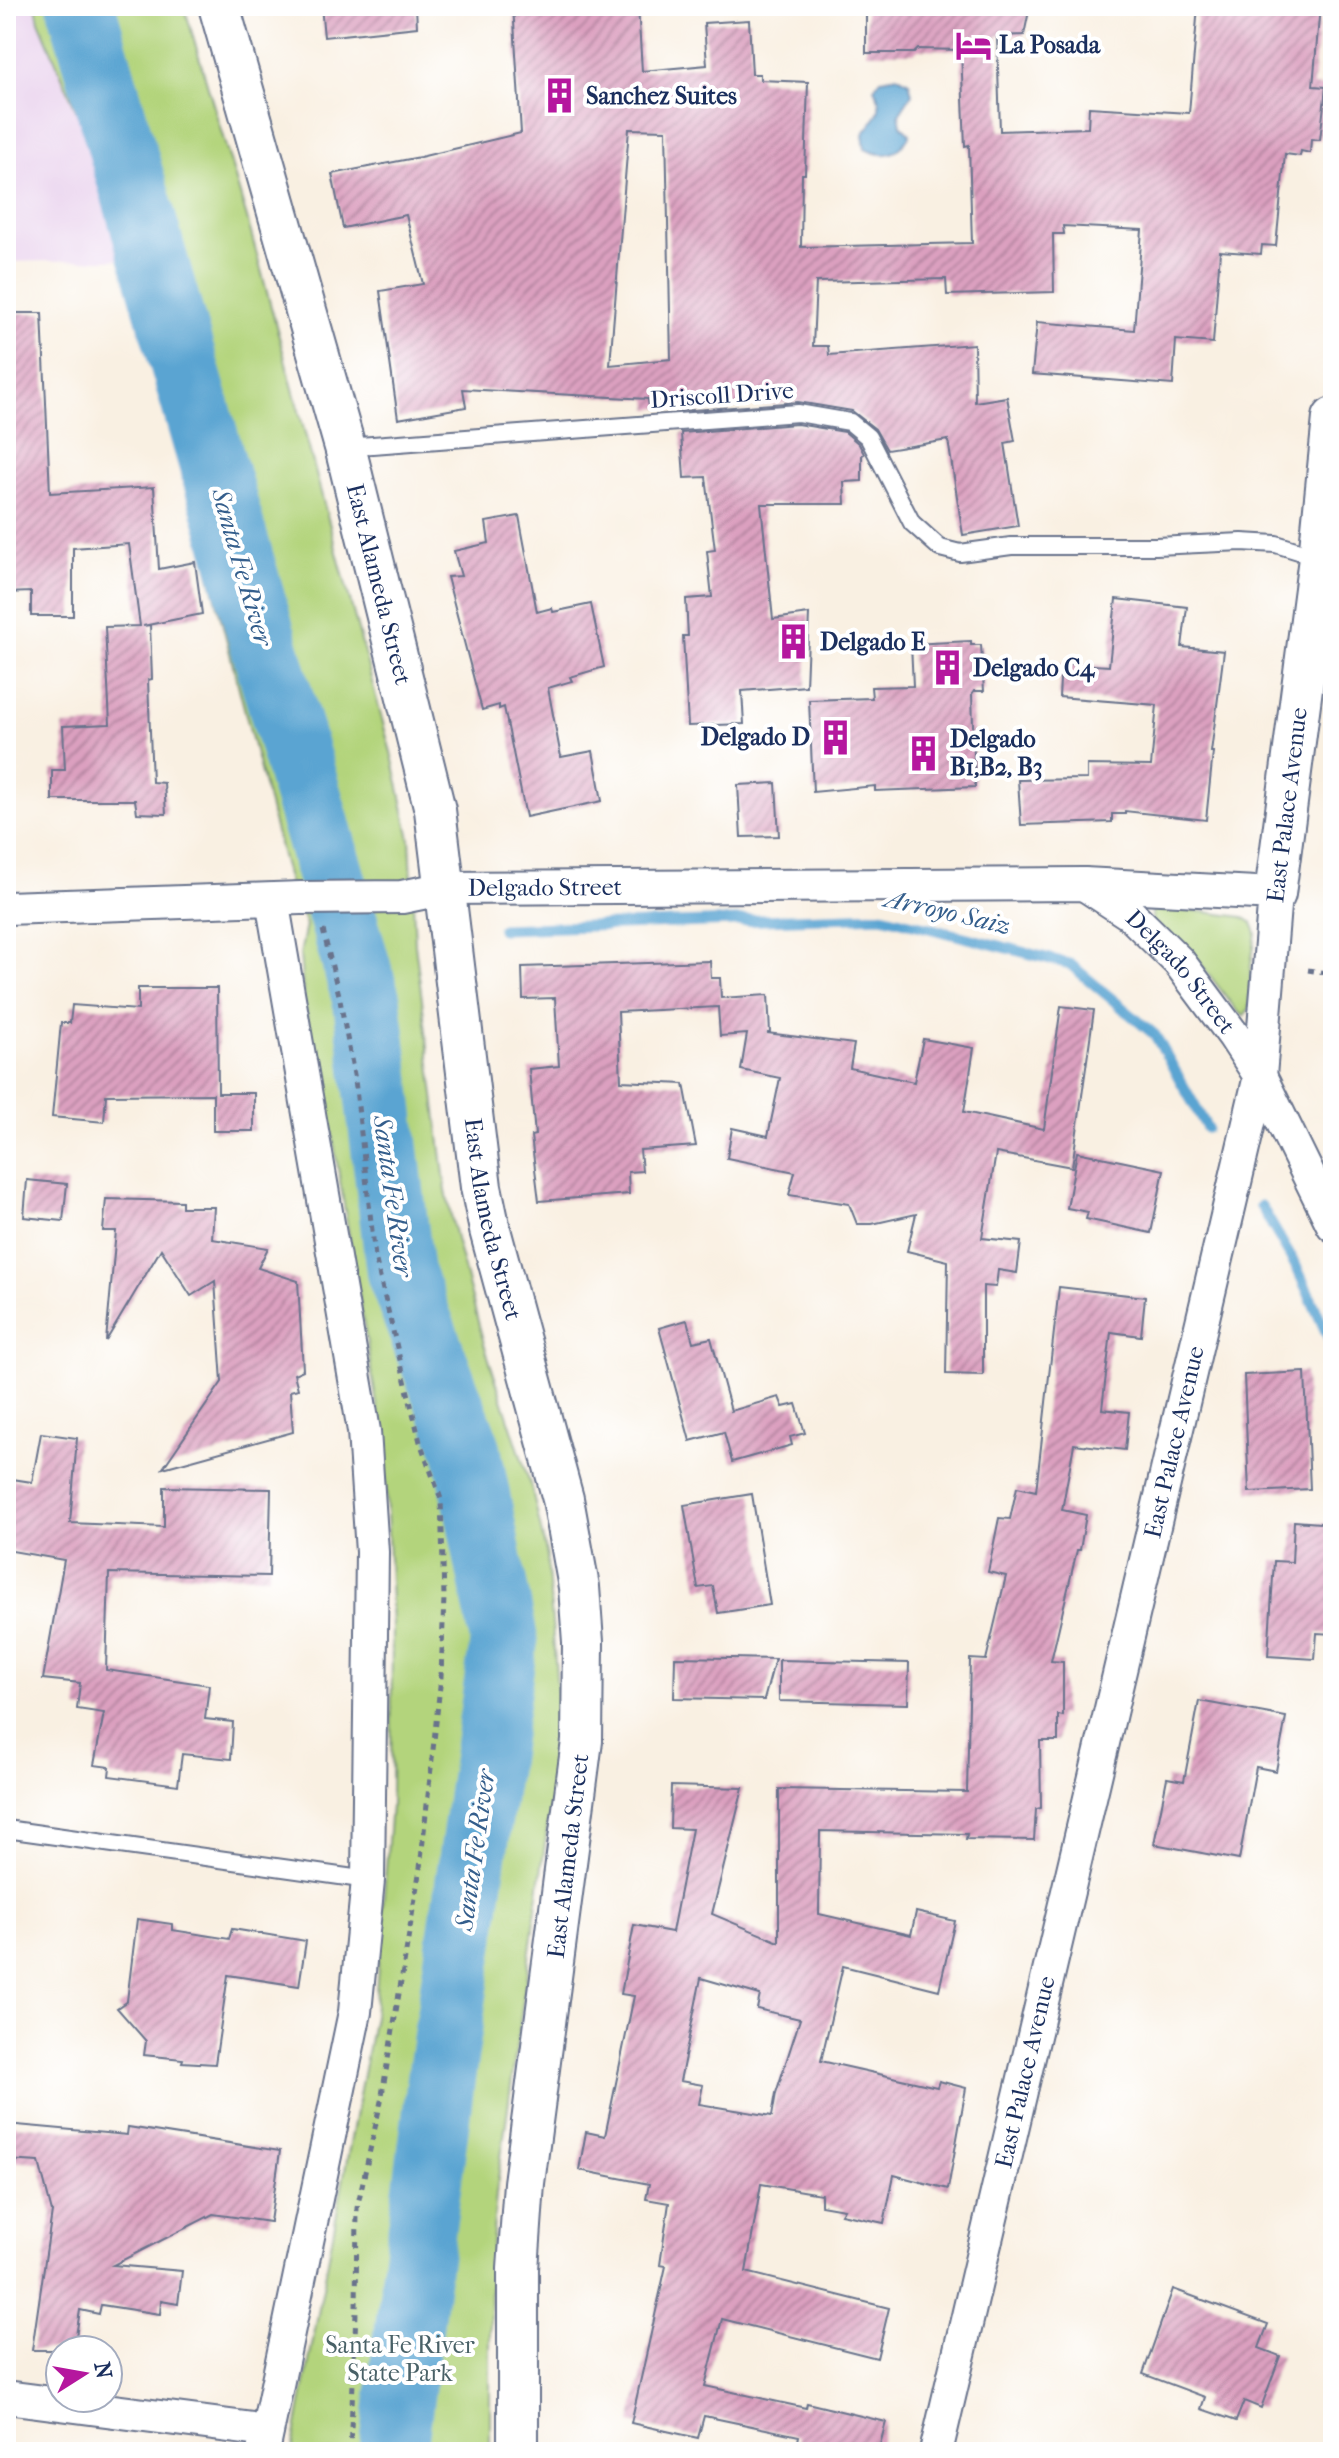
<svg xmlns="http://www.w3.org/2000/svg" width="1339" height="2458" viewBox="0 0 1339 2458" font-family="'IM FELL French Canon',serif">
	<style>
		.built { fill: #e9d2ed }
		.park { fill: #b3d47c; stroke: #67826d; stroke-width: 2 }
		.water { fill: #5aa4d2; stroke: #3a6a98; stroke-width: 2 }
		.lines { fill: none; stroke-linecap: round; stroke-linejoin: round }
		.stream { stroke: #5aa4d2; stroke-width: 11 }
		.river { stroke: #5aa4d2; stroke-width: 68 }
		.building { fill: url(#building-hatch); fill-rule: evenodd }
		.service-casing { stroke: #69738c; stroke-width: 20 }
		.minor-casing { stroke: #69738c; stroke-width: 36 }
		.tertiary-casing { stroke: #69738c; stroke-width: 44 }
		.path { stroke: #69738c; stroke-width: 5; stroke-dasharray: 6 6; stroke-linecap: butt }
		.service { stroke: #fff; stroke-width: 16 }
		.minor { stroke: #fff; stroke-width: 32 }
		.tertiary { stroke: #fff; stroke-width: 40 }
		.labels { text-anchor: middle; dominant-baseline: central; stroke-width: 8; stroke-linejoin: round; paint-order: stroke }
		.poi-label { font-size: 24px; font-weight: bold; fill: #1b2f5e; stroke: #fff; text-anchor: start }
		.street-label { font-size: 24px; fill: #1b2f5e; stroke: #fff }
		.park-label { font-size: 24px; fill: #496167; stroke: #fff }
		.water-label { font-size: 26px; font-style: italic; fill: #345e8c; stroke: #fff }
	</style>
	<defs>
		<pattern id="building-hatch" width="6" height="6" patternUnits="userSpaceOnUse" patternTransform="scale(2)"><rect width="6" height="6" fill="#dca0c0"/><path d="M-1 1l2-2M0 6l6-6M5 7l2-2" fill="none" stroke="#b2839f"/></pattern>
	</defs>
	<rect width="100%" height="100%" fill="#fff"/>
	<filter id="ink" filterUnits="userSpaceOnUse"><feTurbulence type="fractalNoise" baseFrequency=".0125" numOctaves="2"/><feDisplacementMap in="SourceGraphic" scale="16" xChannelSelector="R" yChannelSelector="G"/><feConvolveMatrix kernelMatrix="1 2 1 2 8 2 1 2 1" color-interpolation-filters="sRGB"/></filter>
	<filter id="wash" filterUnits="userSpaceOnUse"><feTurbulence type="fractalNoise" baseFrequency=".006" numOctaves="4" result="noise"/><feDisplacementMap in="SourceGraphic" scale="32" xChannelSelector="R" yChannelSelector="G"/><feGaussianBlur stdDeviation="1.8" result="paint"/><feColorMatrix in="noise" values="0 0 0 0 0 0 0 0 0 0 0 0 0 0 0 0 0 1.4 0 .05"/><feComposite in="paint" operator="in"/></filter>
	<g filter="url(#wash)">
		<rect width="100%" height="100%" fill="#f9f0e2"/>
		<path class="built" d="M 6,6 L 36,6 L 39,21 L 140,259 L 6,262 Z"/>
		<path class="park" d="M 36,6 L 184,6 L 247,218 L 393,760 L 410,839 L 415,944 L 446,1191 L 456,1239 L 484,1344 L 532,1490 L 547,1557 L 558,1701 L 553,1787 L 496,2193 L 490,2272 L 490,2452 L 292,2452 L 374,2016 L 391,1805 L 392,1625 L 384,1447 L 327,1102 L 309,1026 L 303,993 L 300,954 L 306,925 L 289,883 L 203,548 L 147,280 L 39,21 Z
			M 1158,906 L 1243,917 L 1252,923 L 1256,933 L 1251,964 L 1249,1009 L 1244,1016 L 1237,1011 L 1191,951 L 1152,922 L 1152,912 Z"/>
		<path class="water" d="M 898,76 L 909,82 L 912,94 L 899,114 L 901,125 L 910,134 C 900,155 885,159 865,149 L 863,134 C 876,118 886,108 874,88 L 881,79 Z"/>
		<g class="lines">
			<path class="stream" d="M 502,929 L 882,916 L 1070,964 L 1155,1035 L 1207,1128
				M 1261,1206 L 1297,1268 L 1333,1347"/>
			<path class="river" d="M 81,6 L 367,1002 L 400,1272 L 467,1449 L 504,1640 L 441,2079 L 393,2452"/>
		</g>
		<g id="blocks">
			<path class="building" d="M 321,6 L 416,6 L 417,27 L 324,37 Z
				M 513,6 L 638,6 L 642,71 L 707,65 L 704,23 L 749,20 L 752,74 L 760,74 L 760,80 L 808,82 L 805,174 L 802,174 L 801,247 L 972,243 L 969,145 L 965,146 L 961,50 L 918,49 L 914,53 L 866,53 L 866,6 L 1030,6 L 1024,35 L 997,36 L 1000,131 L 1088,128 L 1089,107 L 1189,113 L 1198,6 L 1320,6 L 1313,86 L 1326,87 L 1320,140 L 1311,139 L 1310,153 L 1301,151 L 1300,156 L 1285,154 L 1276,246 L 1262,245 L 1261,254 L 1220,251 L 1213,343 L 1176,340 L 1173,385 L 1032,374 L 1037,322 L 1134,330 L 1142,230 L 1063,226 L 1064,234 L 1053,234 L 1054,292 L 947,295 L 946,279 L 816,282 L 813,346 L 828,346 L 829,355 L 974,344 L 975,402 L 1007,397 L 1015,441 L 1005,443 L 1018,526 L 963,535 L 948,440 L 887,450 L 875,429 L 852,411 L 798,402 L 680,411 L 680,406 L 649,409 L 648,399 L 463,389 L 466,407 L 398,419 L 380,291 L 423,284 L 406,215 L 343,228 L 332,174 L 420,157 L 521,133 ZM 629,129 L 666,130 L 671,359 L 610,365 Z
				M 6,313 L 42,313 L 50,493 L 154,487 L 159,569 L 195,562 L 202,614 L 143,626 L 150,625 L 152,679 L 148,680 L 152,782 L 164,783 L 166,814 L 137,813 L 135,800 L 52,800 L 52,770 L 65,770 L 63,726 L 110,724 L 105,627 L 140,626 L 129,544 L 73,548 L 73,616 L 31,616 L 31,592 L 6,593 Z
				M 797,424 L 845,432 L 859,444 L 864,454 L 862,455 L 862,481 L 844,482 L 845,504 L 761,504 L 773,619 L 809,614 L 806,686 L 742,691 L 744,724 L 688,726 L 683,636 L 688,636 L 686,599 L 712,597 L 707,551 L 715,550 L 706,477 L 684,478 L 681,433 Z
				M 519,516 L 537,612 L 552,608 L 553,612 L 591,604 L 604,667 L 570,677 L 572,681 L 548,688 L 561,757 L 593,751 L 602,801 L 526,817 L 504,707 L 499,709 L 499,705 L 482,710 L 447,577 L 461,576 L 454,551 L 489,543 L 486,522 Z
				M 1116,599 L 1187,607 L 1182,647 L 1224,651 L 1211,752 L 1213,752 L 1206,820 L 1125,811 L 1125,814 L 1112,814 L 1112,822 L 1021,825 L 1018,780 L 1087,779 L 1087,765 L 1151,766 L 1157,705 L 1059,697 L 1061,663 L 1109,666 Z
				M 971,641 L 971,645 L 981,645 L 984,691 L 974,691 L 972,694 L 975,787 L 875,791 L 875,786 L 813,792 L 809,700 L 872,698 L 871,687 L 913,686 L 911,644 Z
				M 776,783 L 779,836 L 741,837 L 738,785 Z
				M 710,961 L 711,978 L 720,978 L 721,998 L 768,995 L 770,1033 L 767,1033 L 854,1044 L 850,1068 L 914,1082 L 923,1039 L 974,1048 L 964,1112 L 1044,1129 L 1061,1006 L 1094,1010 L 1072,1167 L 996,1153 L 982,1238 L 1021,1242 L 1017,1273 L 998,1270 L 996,1287 L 983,1286 L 983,1375 L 946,1374 L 948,1261 L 907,1251 L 916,1214 L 872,1224 L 857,1224 L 849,1204 L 789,1195 L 795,1172 L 727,1158 L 732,1128 L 768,1136 L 780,1078 L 741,1070 L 747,1034 L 720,1036 L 718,1007 L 618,1012 L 621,1081 L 684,1084 L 696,1146 L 640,1150 L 642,1171 L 628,1172 L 629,1194 L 539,1201 L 531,1136 L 535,1135 L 529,1069 L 559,1066 L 555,998 L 523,999 L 522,967 Z
				M 138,988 L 217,988 L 218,1093 L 254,1093 L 254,1131 L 213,1131 L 213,1094 L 106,1095 L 104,1122 L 52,1117 L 61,1023 L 70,1023 L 72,1005 L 138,1010 Z
				M 1077,1152 L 1164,1170 L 1151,1233 L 1086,1219 L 1088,1212 L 1067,1208 Z
				M 27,1180 L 67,1184 L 63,1221 L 24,1217 Z
				M 106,1199 L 182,1201 L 182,1207 L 214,1207 L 212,1239 L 268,1248 L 258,1268 L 298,1281 L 303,1370 L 294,1374 L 298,1389 L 290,1391 L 293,1432 L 163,1468 L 222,1382 L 215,1281 L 191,1296 L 161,1249 L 106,1341 L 116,1231 L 103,1231 Z
				M 1059,1287 L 1145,1297 L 1141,1336 L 1111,1332 L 1102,1409 L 1129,1412 L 1125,1450 L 1074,1444 L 1062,1510 L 1086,1515 L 1080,1550 L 1077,1550 L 1051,1661 L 1063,1662 L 1063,1716 L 1058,1715 L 1058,1741 L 1040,1741 L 1041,1808 L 1036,1809 L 1034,1840 L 966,1839 L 967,1834 L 820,1831 L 819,1914 L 911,1935 L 916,1912 L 955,1921 L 939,1990 L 843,1966 L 821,2061 L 937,2087 L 939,2081 L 966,2088 L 948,2189 L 894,2175 L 884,2223 L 841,2214 L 844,2209 L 821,2205 L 821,2194 L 761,2184 L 746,2272 L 889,2308 L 877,2358 L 722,2319 L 705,2386 L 806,2408 L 807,2403 L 886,2422 L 878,2452 L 845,2452 L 798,2441 L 799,2436 L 704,2416 L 698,2438 L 631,2423 L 666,2266 L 660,2265 L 669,2203 L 646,2199 L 649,2184 L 579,2170 L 586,2132 L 605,2136 L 634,1996 L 621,1994 L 634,1925 L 672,1932 L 692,1829 L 670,1828 L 671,1786 L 743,1788 L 712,1914 L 779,1942 L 779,1789 L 967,1792 L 970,1659 L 986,1660 L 1006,1576 L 988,1572 L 999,1518 L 1010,1519 L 1017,1487 L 1036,1491 ZM 701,1978 L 760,1995 L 757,2009 L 800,2019 L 776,2093 L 772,2116 L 699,2104 L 703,2085 L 680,2081 Z
				M 687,1320 L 693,1342 L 711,1338 L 731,1411 L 779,1397 L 783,1407 L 796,1404 L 805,1433 L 790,1437 L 792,1445 L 732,1462 L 724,1432 L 690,1441 L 659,1328 Z
				M 1305,1372 L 1310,1489 L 1249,1492 L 1244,1375 Z
				M 41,1433 L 77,1438 L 70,1523 L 164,1527 L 164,1487 L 271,1489 L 269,1576 L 109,1573 L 106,1670 L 209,1685 L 205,1719 L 233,1722 L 231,1759 L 182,1754 L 178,1785 L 109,1776 L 110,1767 L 94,1765 L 104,1713 L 77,1709 L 80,1683 L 43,1679 L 64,1560 L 6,1550 L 6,1478 L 32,1482 Z
				M 752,1494 L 770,1605 L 718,1613 L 713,1586 L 698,1588 L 684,1505 Z
				M 1294,1521 L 1333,1524 L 1333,1634 L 1317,1633 L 1315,1659 L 1268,1656 L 1274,1561 L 1292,1562 Z
				M 675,1657 L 731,1658 L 775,1659 L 764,1700 L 674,1698 Z
				M 779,1660 L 909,1663 L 908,1704 L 779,1701 Z
				M 1199,1701 L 1286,1717 L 1276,1771 L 1256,1767 L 1239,1860 L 1154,1844 L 1167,1778 L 1184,1781 Z
				M 137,1919 L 172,1924 L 172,1930 L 229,1939 L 232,1929 L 306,1941 L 299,1986 L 228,1975 L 215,2064 L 182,2062 L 183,2059 L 144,2055 L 146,2041 L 117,2008 L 127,2001 Z
				M 6,2124 L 127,2135 L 128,2127 L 280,2151 L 270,2222 L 213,2214 L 113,2265 L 182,2271 L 178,2304 L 161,2301 L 160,2314 L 101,2305 L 99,2314 L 80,2310 L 74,2350 L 32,2350 L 52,2212 L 39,2162 L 6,2160 Z
				M 1173,2289 L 1268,2324 L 1259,2348 L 1280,2356 L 1261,2408 L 1244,2401 L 1236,2421 L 1201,2409 L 1205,2397 L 1143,2374 Z"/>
		</g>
	</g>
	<g filter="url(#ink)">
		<use href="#blocks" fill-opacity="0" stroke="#69738c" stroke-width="2"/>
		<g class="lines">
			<defs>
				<path id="service" d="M 346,447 L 798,413 L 850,422 L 868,437 L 912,523 L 940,548 L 960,553 L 1011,546 L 1156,546 L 1242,542 L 1276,544 L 1318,557
					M 6,1829 L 368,1880"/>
				<g id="minor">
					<path id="s1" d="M 1084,884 L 1130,914 L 1179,962 L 1234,1036 L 1260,1076 L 1333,1225"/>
					<path id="s2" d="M 6,908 L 301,898 L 402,897 L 446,888 L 1084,884 L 1275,894 L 1260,1076 L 936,2452"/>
					<path d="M 6,2397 L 267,2431"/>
					<path d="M 263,2452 L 355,2012 L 368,1880 L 372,1552 L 364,1431 L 272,900"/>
				</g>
				<g id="tertiary">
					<path id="s3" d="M 219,6 L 345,447 L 435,810 L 481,1187 L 490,1230 L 563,1499 L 579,1587 L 583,1642 L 582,1741 L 524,2183 L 518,2269 L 518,2452"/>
					<path d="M 1275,894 L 1319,558 L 1333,418"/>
				</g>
			</defs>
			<use href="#service" class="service-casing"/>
			<use href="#minor" class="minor-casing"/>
			<use href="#tertiary" class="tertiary-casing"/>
			<path class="path" d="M 323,930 L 339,995 L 355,1080 L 375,1257 L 420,1442 L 441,1499 L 444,1597 L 441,1677 L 420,1868 L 381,2101 L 357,2208 L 356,2313 L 350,2452
				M 1308,970 L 1333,974"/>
			<use href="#service" class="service"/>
			<use href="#minor" class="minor"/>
			<use href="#tertiary" class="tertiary"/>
		</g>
	</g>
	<defs>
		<symbol id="hotel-bare" viewBox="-9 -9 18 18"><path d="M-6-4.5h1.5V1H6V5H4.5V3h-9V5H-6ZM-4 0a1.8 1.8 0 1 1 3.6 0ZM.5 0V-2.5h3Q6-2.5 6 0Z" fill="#b5179e" stroke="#fff" stroke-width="2.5" paint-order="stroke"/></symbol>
		<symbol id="building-bare" viewBox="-9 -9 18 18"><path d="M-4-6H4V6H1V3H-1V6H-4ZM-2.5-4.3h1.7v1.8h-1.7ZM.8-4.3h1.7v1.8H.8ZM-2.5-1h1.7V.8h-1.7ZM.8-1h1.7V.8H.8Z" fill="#b5179e" stroke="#fff" stroke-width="2.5" paint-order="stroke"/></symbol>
	</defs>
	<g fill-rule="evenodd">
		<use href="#hotel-bare" x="948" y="20" width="51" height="51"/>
		<use href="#building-bare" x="534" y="70" width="51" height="51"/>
		<use href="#building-bare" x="768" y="616" width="51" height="51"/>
		<use href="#building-bare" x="922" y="642" width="51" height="51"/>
		<use href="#building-bare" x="810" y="712" width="51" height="51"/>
		<use href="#building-bare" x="898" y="728" width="51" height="51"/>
	</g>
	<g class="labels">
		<g class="poi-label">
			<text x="999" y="45">La Posada</text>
			<text x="586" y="96">Sanchez Suites</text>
			<text x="820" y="642">Delgado E</text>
			<text x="973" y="668">Delgado C4</text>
			<text x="810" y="737" text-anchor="end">Delgado D</text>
			<text x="950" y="739">Delgado<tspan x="950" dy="28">B1,B2, B3</tspan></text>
		</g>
		<g class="street-label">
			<text transform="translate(722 395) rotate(-4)">Driscoll Drive</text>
			<text stroke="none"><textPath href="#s3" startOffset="600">East Alameda Street</textPath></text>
			<text transform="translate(1287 805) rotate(-83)">East Palace Avenue</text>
			<text stroke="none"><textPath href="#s2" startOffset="540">Delgado Street</textPath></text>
			<text stroke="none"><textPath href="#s1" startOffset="132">Delgado Street</textPath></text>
			<text stroke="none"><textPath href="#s3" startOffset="1246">East Alameda Street</textPath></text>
			<text transform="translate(1174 1442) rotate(-77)">East Palace Avenue</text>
			<text transform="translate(568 1856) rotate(-83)">East Alameda Street</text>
			<text transform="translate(1025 2072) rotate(-77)">East Palace Avenue</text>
		</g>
		<g class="park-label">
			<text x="400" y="2345">Santa Fe River<tspan x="400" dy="28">State Park</tspan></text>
		</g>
		<g class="water-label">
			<text transform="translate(242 567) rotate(74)">Santa Fe River</text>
			<text transform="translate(948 912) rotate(13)">Arroyo Saiz</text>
			<text transform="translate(393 1196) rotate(82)">Santa Fe River</text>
			<text transform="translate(475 1850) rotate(-82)">Santa Fe River</text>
		</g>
	</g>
	<rect width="1339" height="2458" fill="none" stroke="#fff" stroke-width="32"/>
	<g transform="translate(84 2374) rotate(79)"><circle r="38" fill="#ffffff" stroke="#a4acbf" stroke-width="2"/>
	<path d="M0-6L14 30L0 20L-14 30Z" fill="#b5179e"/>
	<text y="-12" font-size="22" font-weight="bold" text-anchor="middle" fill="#1b2f5e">N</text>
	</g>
</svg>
